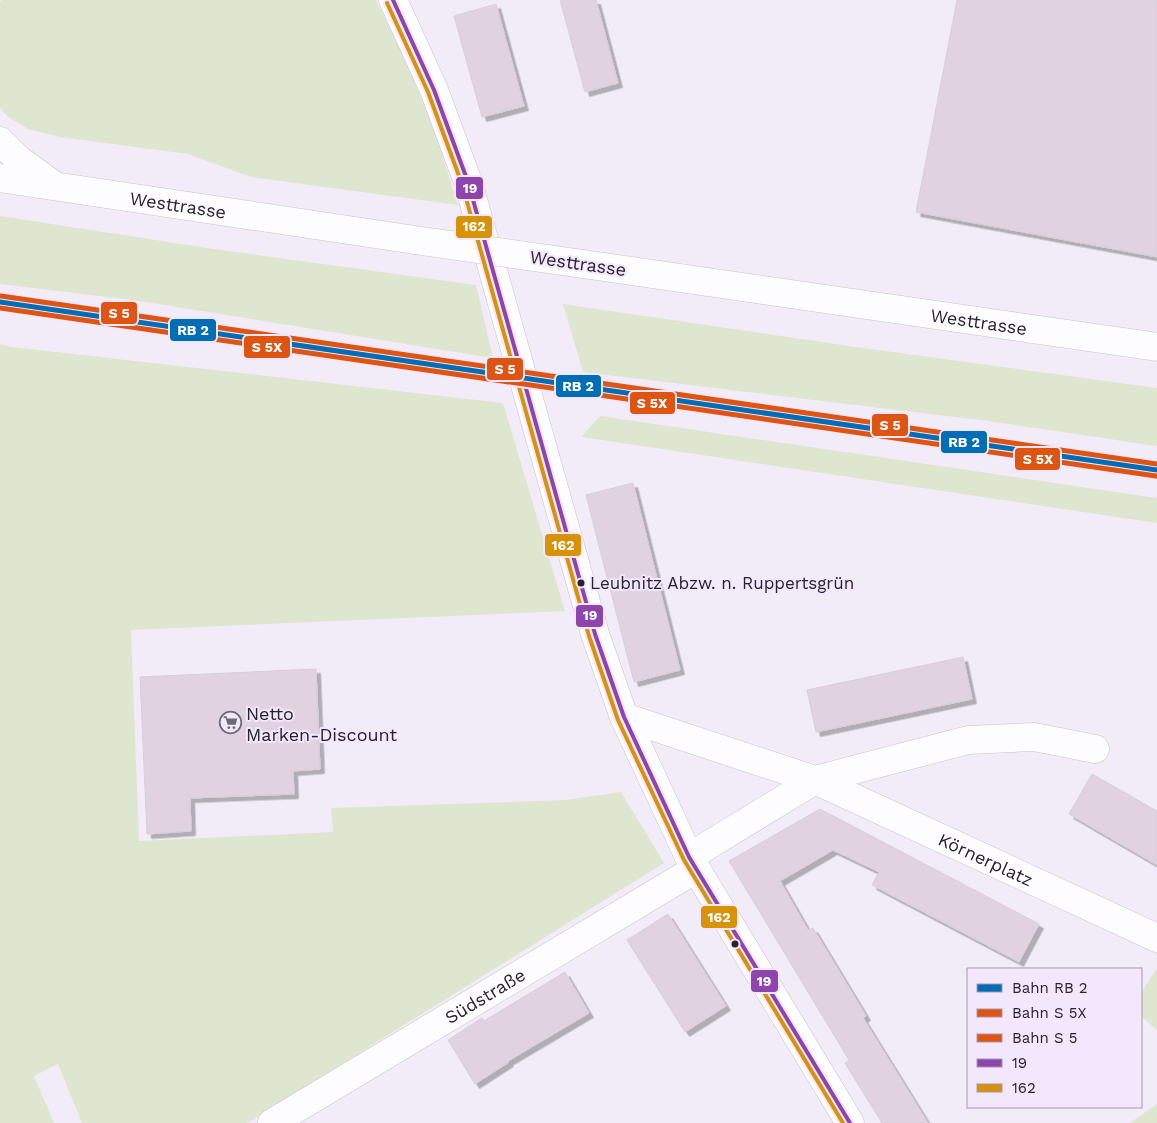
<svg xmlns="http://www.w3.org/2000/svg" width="1157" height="1123" viewBox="0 0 1157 1123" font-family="'Work Sans',sans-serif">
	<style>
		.green { fill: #dfe6cf }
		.building { fill: #e0d2e1; stroke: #d7cfd8; filter: url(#shadow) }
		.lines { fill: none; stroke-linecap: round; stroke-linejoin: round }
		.minor-casing { stroke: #c8c2cd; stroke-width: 29 }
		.secondary-casing { stroke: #c8c2cd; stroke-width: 29 }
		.minor { stroke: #fdfcfe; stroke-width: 28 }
		.secondary { stroke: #fdfcfe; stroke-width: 28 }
		.secondary-bridge-casing { stroke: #c8c2cd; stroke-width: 29; stroke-linecap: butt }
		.secondary-bridge { stroke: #fdfcfe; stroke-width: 28 }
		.bus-1-casing { stroke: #f3e7fd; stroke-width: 8 }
		.bus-2-casing { stroke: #f3e7fd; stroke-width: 8 }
		.bus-1 { stroke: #8e44ad; stroke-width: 4 }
		.bus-2 { stroke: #d89207; stroke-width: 4 }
		.rail-1-casing { stroke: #f3e7fd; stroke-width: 9 }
		.rail-2-casing { stroke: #f3e7fd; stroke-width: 9 }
		.rail-3-casing { stroke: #f3e7fd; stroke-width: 9 }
		.rail-1 { stroke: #006db5; stroke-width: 5 }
		.rail-2 { stroke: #dd5413; stroke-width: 5 }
		.rail-3 { stroke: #dd5413; stroke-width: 5 }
		.bus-dot { fill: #28222d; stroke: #f3e7fd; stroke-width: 2 }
		.labels { text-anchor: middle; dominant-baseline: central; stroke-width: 4; stroke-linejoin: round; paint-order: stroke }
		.bus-label { font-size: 17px; fill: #28222d; stroke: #f3e7fd; text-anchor: start }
		.street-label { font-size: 18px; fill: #28222d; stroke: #f3e7fd }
		.poi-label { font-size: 18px; fill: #28222d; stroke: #f3e7fd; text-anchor: start }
		.line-badge { stroke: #f3e7fd; stroke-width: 2 }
		.badge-label { font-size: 14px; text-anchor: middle; font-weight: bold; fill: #fff }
	</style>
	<defs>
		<filter id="shadow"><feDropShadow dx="4.5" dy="4.5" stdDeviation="0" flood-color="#0004"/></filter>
	</defs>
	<rect width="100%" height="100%" fill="#f2ecf8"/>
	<path class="green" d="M 2,0 L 376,0 L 408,66 L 436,135 L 458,205 L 251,177 L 188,154 L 60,137 L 28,129 L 8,117 L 0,108 L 0,2 Z
		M 0,216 L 207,248 L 476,285 L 493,358 L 140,301 L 0,284 Z
		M 563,304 L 863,348 L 1157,388 L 1157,446 L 988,421 L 583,372 Z
		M 0,344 L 12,347 L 503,403 L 565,611 L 131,630 L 139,841 L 333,832 L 331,808 L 565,800 L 621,792 L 664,863 L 247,1123 L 82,1123 L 58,1064 L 34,1076 L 54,1123 L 0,1123 Z
		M 600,416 L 1157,498 L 1157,523 L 581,437 Z
		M 1157,968 L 1157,1030 L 1141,1016 L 1141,993 Z
		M 1157,1104 L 1157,1123 L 1130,1123 Z"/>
	<path class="building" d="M 560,0 L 596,0 L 618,83 L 585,92 Z
		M 957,0 L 1157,0 L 1157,257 L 916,212 Z
		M 496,4 L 524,106 L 482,117 L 454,16 Z
		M 633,483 L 680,670 L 634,682 L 586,495 Z
		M 963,657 L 972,699 L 816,732 L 807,690 Z
		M 316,669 L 320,769 L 293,771 L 294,794 L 190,798 L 191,831 L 147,834 L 140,677 Z
		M 1092,774 L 1157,811 L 1157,865 L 1069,814 Z
		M 820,809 L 1039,924 L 1019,962 L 872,885 L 879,872 L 833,850 L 780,881 L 808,930 L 813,928 L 866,1016 L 863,1018 L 928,1123 L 882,1123 L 845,1063 L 849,1060 L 729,861 Z
		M 668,914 L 726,1006 L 685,1032 L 627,940 Z
		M 565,972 L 589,1013 L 508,1061 L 509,1062 L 475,1084 L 448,1040 L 482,1018 L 484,1021 Z"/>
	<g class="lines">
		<defs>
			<g id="minor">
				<path d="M 624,717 L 815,780 L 968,740 L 1034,737 L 1095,749"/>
				<path id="s1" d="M 689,857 L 815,780 L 1157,938"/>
				<path id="s2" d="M 272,1123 L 696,869"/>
			</g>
			<g id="secondary">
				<path d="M 393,0 L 434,90 L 468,182 L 595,634 L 624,717 L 689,857 L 850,1123"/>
				<path d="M 0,141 L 18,159 L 52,184"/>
				<path id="s3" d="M 0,178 L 415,240"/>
				<path id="s4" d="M 583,264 L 1157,347"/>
			</g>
		</defs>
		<use href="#minor" class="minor-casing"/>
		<use href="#secondary" class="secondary-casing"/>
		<use href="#minor" class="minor"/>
		<use href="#secondary" class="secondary"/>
		<defs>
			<path id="secondary-bridge" d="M 415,240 L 583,264"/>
		</defs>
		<use href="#secondary-bridge" class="secondary-bridge-casing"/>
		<use href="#secondary-bridge" class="secondary-bridge"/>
		<defs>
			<path id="bus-1" d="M 393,0 L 434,90 L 468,182 L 595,634 L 624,717 L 689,857 L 850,1123"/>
			<path id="bus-2" d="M 387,3 L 428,92 L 462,184 L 589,636 L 618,720 L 684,860 L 843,1123"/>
		</defs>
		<use href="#bus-1" class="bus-1-casing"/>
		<use href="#bus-2" class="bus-2-casing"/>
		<use href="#bus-1" class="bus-1"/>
		<use href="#bus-2" class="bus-2"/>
		<defs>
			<path id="rail-1" d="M 0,302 L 1157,470"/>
			<path id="rail-2" d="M 0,308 L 1156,476"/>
			<path id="rail-3" d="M 1,296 L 1157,464"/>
		</defs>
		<use href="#rail-1" class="rail-1-casing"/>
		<use href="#rail-2" class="rail-2-casing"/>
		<use href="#rail-3" class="rail-3-casing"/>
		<use href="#rail-1" class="rail-1"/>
		<use href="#rail-2" class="rail-2"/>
		<use href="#rail-3" class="rail-3"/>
	</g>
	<defs>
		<symbol id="supermarket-ring" viewBox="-11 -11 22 22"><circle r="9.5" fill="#f3e7fd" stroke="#6f6974" stroke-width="1.5"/><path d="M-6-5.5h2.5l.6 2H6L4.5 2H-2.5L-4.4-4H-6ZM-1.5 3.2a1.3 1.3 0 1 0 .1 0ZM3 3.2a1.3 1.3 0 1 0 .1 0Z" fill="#6f6974"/></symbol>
	</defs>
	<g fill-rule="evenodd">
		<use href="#supermarket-ring" x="218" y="710" width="25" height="25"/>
	</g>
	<g class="bus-dot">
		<circle cx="581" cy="583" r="4.5"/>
		<circle cx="735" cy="944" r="4.5"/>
	</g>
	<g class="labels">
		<g class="bus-label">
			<text x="590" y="583">Leubnitz Abzw. n. Ruppertsgrün</text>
		</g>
		<g class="street-label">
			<text stroke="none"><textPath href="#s3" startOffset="180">Westtrasse</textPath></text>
			<text transform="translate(578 263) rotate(8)">Westtrasse</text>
			<text stroke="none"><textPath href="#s4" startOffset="400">Westtrasse</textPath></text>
			<text stroke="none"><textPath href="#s1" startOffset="336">Körnerplatz</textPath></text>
			<text stroke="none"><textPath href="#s2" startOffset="248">Südstraße</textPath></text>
		</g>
		<g class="poi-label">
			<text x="246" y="713">Netto<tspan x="246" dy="21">Marken-Discount</tspan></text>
		</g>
	</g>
	<g class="line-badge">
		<rect x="455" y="176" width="29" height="24" rx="5" fill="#8e44ad"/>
		<rect x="455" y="215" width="38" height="24" rx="5" fill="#d89207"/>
		<rect x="100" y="301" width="38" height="24" rx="5" fill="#dd5413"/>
		<rect x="169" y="318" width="48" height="24" rx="5" fill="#006db5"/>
		<rect x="243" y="335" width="48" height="24" rx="5" fill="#dd5413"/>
		<rect x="486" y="357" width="38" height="24" rx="5" fill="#dd5413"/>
		<rect x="555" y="374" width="47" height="24" rx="5" fill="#006db5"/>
		<rect x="629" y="391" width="47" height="24" rx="5" fill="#dd5413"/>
		<rect x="871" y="413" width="38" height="24" rx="5" fill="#dd5413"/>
		<rect x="940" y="430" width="48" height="24" rx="5" fill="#006db5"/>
		<rect x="1014" y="447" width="47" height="24" rx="5" fill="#dd5413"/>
		<rect x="544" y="533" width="38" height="24" rx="5" fill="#d89207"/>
		<rect x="575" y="604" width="29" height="24" rx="5" fill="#8e44ad"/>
		<rect x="700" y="905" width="38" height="24" rx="5" fill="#d89207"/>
		<rect x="750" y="969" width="29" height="24" rx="5" fill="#8e44ad"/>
	</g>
	<g class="badge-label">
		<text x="470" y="193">19</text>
		<text x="474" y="231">162</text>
		<text x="119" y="318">S 5</text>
		<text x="193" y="335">RB 2</text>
		<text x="267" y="352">S 5X</text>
		<text x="505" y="374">S 5</text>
		<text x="578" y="391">RB 2</text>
		<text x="652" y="408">S 5X</text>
		<text x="890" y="430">S 5</text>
		<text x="964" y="447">RB 2</text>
		<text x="1038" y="464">S 5X</text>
		<text x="563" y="550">162</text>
		<text x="590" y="620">19</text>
		<text x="719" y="922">162</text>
		<text x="764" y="986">19</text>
	</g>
	<rect x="967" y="968" width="175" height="140" fill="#f3e7fd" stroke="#a298aa"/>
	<rect x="977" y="984" width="25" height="8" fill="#006db5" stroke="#a298aa"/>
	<text x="1012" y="993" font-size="15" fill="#28222d">Bahn RB 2</text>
	<rect x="977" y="1009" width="25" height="8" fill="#dd5413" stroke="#a298aa"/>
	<text x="1012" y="1018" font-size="15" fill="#28222d">Bahn S 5X</text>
	<rect x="977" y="1034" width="25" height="8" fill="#dd5413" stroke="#a298aa"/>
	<text x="1012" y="1043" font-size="15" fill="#28222d">Bahn S 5</text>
	<rect x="977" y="1059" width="25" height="8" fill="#8e44ad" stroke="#a298aa"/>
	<text x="1012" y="1068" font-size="15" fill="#28222d">19</text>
	<rect x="977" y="1084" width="25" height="8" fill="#d89207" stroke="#a298aa"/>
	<text x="1012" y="1093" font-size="15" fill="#28222d">162</text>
</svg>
